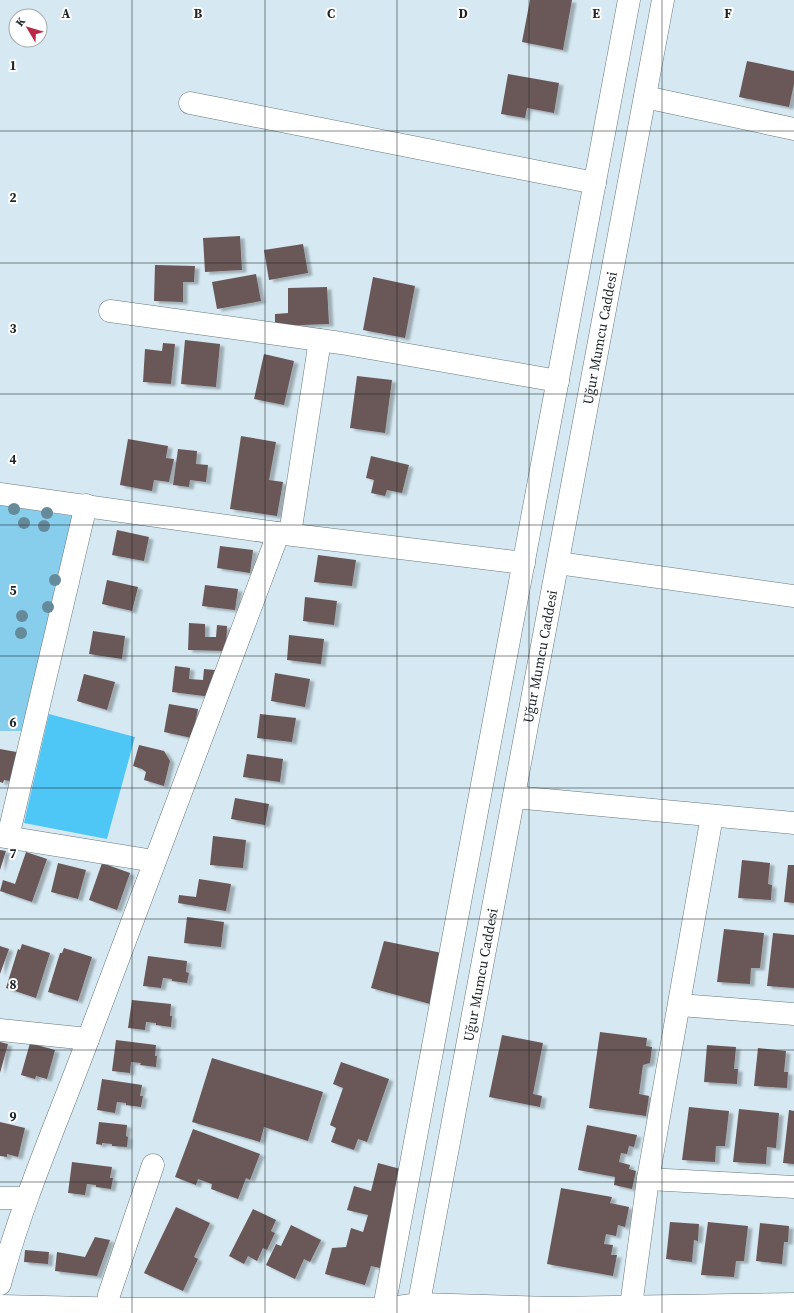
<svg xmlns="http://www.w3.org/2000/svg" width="794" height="1313" viewBox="0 0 794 1313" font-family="'Source Serif 4',serif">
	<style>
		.green { fill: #87cdec }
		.water { fill: #4ec7f6 }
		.building { fill: #6a5859; filter: url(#shadow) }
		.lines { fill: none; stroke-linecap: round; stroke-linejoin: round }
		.minor-casing { stroke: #66777f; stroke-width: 23 }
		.minor { stroke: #fff; stroke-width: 22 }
		.tree { fill: #658b9a }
		.grid { fill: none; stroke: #1e2529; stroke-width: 1; stroke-opacity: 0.55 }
		.labels { text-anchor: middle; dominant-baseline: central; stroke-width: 4; stroke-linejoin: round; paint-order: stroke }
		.street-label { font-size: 14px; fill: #1e2529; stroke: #fff }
		.grid-label { font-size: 13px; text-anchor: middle; font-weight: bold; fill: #1e2529; stroke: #fff; stroke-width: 4; stroke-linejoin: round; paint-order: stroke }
	</style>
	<defs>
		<filter id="shadow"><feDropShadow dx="4.5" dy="2.5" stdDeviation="1" flood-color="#0004"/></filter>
	</defs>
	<rect width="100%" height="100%" fill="#d6e9f2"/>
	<path class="green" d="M 0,505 L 72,516 L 23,731 L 0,731 Z"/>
	<path class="water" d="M 49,714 L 135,737 L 107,839 L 24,823 Z"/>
	<path class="building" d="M 530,0 L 572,0 L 563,50 L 522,42 Z
		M 747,61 L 794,71 L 794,84 L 789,107 L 739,97 Z
		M 508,74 L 559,83 L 554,113 L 527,108 L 525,118 L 501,114 Z
		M 240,236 L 242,270 L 205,272 L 203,238 Z
		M 303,244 L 308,273 L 269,280 L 264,250 Z
		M 155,265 L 195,266 L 194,282 L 183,282 L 183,302 L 154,301 Z
		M 256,274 L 261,301 L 217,309 L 212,282 Z
		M 373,277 L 415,286 L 405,338 L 363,330 Z
		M 327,287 L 329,324 L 275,326 L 275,314 L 288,313 L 288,288 Z
		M 185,340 L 220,344 L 216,387 L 181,384 Z
		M 163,343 L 175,344 L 171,384 L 143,382 L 145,349 L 162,351 Z
		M 264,354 L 294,361 L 284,405 L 254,399 Z
		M 357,376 L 392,380 L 385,433 L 350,428 Z
		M 241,436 L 276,442 L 269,480 L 283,482 L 277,516 L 230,509 Z
		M 128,439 L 168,446 L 166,458 L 174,459 L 169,482 L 154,480 L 152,491 L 120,485 Z
		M 178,449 L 197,451 L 196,464 L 208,465 L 206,482 L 190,480 L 189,487 L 173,485 Z
		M 371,456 L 409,465 L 402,493 L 387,490 L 385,496 L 371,493 L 374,480 L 366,478 Z
		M 117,530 L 149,537 L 144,561 L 112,555 Z
		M 220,546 L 253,550 L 250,573 L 217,568 Z
		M 318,555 L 356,560 L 352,586 L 314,582 Z
		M 107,580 L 138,587 L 132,611 L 102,604 Z
		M 205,585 L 238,589 L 235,610 L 202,606 Z
		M 305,597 L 337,601 L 334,625 L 303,621 Z
		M 189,623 L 205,624 L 205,637 L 216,637 L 217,625 L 227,626 L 226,651 L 188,650 Z
		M 93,631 L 125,636 L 122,659 L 89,654 Z
		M 289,635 L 324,639 L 321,664 L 287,660 Z
		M 175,666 L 190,668 L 189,679 L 203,680 L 204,669 L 215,670 L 212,697 L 172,692 Z
		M 275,673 L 310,679 L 305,707 L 271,701 Z
		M 84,674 L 115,682 L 107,710 L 77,701 Z
		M 169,704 L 198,709 L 192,738 L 164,732 Z
		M 260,714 L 296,718 L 292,742 L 257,738 Z
		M 139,745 L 164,751 L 170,761 L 164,786 L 144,780 L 146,772 L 142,769 L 133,766 Z
		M 0,749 L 22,753 L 15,782 L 4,780 L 3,783 L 0,782 Z
		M 247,754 L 283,759 L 280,782 L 243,777 Z
		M 235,798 L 269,804 L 265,825 L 231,819 Z
		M 213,836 L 246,840 L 243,868 L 210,865 Z
		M 0,850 L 6,851 L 0,870 Z
		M 26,852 L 47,859 L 32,902 L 0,891 L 3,880 L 15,884 Z
		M 742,860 L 770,863 L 768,884 L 772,885 L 771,900 L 738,898 Z
		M 58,863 L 86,870 L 78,899 L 51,892 Z
		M 102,863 L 130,873 L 117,910 L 89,900 Z
		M 788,865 L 794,865 L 794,903 L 784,902 Z
		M 199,879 L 231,884 L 226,911 L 178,903 L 179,895 L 196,897 Z
		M 187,917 L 224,922 L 221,947 L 184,943 Z
		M 724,929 L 764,933 L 760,968 L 751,968 L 750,984 L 717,982 Z
		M 773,933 L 794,935 L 794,988 L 767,986 Z
		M 384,941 L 442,953 L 430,1004 L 371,988 Z
		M 22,944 L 50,953 L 36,998 L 6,988 L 18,949 L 20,950 Z
		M 0,946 L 9,949 L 0,974 Z
		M 64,948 L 92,957 L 78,1001 L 48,992 L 60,953 L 62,953 Z
		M 148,956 L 187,961 L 186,972 L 189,973 L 187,983 L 172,981 L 172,979 L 163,978 L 161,988 L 143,986 Z
		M 132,1000 L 171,1004 L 170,1016 L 172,1016 L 171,1027 L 156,1025 L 156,1023 L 146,1022 L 145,1030 L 128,1028 Z
		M 600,1032 L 647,1038 L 646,1046 L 652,1047 L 650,1063 L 643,1065 L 639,1094 L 649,1096 L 646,1116 L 589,1108 Z
		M 502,1035 L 543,1043 L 533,1094 L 542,1096 L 540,1107 L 489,1097 Z
		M 116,1040 L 156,1045 L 155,1056 L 157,1056 L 156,1067 L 140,1065 L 141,1063 L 131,1062 L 130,1073 L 112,1071 Z
		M 0,1042 L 8,1044 L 0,1073 Z
		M 30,1043 L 55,1050 L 47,1079 L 36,1076 L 35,1079 L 21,1075 Z
		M 707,1045 L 736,1047 L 734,1069 L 738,1069 L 737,1084 L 704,1082 Z
		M 758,1048 L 786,1051 L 784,1072 L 788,1072 L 787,1088 L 754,1086 Z
		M 212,1058 L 323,1092 L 308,1141 L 264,1127 L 260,1142 L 192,1122 Z
		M 341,1062 L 389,1079 L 367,1142 L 358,1139 L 354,1150 L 331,1142 L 336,1128 L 330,1125 L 343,1088 L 333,1084 Z
		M 102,1079 L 142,1085 L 140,1096 L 143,1096 L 141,1107 L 126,1105 L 126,1103 L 117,1102 L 115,1113 L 97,1110 Z
		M 689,1107 L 729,1111 L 725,1146 L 716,1146 L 715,1162 L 682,1160 Z
		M 739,1109 L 779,1113 L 776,1148 L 767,1147 L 766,1164 L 733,1162 Z
		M 789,1110 L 794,1111 L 794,1164 L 783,1163 Z
		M 0,1122 L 25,1128 L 18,1157 L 7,1154 L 7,1157 L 0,1156 Z
		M 99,1122 L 127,1125 L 126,1136 L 128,1137 L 127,1147 L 112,1146 L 112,1144 L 102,1143 L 102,1145 L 96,1144 Z
		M 587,1125 L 637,1135 L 634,1147 L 629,1146 L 627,1154 L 621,1153 L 619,1162 L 630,1165 L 629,1169 L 636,1171 L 632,1189 L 614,1185 L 615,1177 L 578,1170 Z
		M 193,1129 L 260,1154 L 250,1180 L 246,1178 L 238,1199 L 211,1189 L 212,1184 L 198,1179 L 196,1185 L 175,1177 Z
		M 72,1162 L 112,1167 L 110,1178 L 113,1178 L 111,1189 L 96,1187 L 96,1185 L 87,1184 L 85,1195 L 68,1193 Z
		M 378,1163 L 408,1171 L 380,1268 L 371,1266 L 365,1285 L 325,1274 L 332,1248 L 346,1247 L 351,1228 L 363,1232 L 368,1215 L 347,1210 L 354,1186 L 371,1191 Z
		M 561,1188 L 612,1197 L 610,1203 L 629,1207 L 625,1227 L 618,1225 L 616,1236 L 606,1234 L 604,1244 L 613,1245 L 611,1255 L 617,1255 L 613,1276 L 547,1264 Z
		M 176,1207 L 210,1223 L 194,1257 L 198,1259 L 183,1291 L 144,1273 Z
		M 253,1209 L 276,1220 L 271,1231 L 275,1233 L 267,1250 L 263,1248 L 257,1261 L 248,1256 L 244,1264 L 229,1256 Z
		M 670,1222 L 699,1224 L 698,1241 L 694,1240 L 692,1262 L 666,1259 Z
		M 708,1222 L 748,1226 L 744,1261 L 736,1261 L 734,1277 L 701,1275 Z
		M 760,1223 L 789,1226 L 788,1242 L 784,1242 L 782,1264 L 756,1261 Z
		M 291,1225 L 321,1240 L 310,1262 L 304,1259 L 295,1279 L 266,1265 L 276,1244 L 281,1246 Z
		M 95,1237 L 110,1240 L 97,1276 L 55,1271 L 57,1252 L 85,1257 Z
		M 25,1250 L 49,1252 L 48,1264 L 24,1262 Z"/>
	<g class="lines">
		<defs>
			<g id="minor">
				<path d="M 645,97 L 794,129"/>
				<path d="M 190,103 L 595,183"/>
				<path d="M 110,311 L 341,343 L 558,381"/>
				<path d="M 0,494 L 277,533 L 524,563"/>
				<path d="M 290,534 L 320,340"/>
				<path d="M 558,563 L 794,596"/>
				<path d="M 514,797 L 794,823"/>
				<path d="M 0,836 L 154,861"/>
				<path d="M 8,837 L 86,505"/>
				<path d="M 680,1005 L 794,1014"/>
				<path d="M 0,1030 L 88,1039"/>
				<path d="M 648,1179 L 794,1187"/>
				<path d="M 0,1198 L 26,1198"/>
				<path d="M 0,1284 C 23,1198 59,1118 90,1034 C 150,871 212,708 274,545 L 277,533"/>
				<path d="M 0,1306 L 133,1309 L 384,1309 L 419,1304 L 553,1308 L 794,1304"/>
				<path d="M 631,1306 L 648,1179 L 712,816"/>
				<path d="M 107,1308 L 109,1295 L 153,1165"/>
				<path d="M 383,1313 L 629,0"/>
				<path id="s1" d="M 417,1313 L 663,0"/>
			</g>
		</defs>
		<use href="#minor" class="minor-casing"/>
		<use href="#minor" class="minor"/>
	</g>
	<g class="tree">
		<circle cx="14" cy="509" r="6"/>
		<circle cx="47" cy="513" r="6"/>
		<circle cx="24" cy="523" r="6"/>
		<circle cx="44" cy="526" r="6"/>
		<circle cx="55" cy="580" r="6"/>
		<circle cx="48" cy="607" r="6"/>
		<circle cx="22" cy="616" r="6"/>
		<circle cx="21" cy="633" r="6"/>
	</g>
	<path class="grid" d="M 132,0 L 132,1313M 265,0 L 265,1313M 397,0 L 397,1313M 529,0 L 529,1313M 662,0 L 662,1313M 0,131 L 794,131M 0,263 L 794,263M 0,394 L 794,394M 0,525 L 794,525M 0,656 L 794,656M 0,788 L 794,788M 0,919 L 794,919M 0,1050 L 794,1050M 0,1182 L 794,1182"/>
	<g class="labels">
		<g class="street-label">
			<text stroke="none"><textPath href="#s1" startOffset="992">Uğur Mumcu Caddesi</textPath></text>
			<text stroke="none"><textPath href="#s1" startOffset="668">Uğur Mumcu Caddesi</textPath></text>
			<text stroke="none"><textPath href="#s1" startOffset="344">Uğur Mumcu Caddesi</textPath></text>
		</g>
	</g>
	<g class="grid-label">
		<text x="66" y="18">A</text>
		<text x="198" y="18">B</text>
		<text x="331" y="18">C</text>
		<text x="463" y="18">D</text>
		<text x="596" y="18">E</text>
		<text x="728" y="18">F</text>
		<text x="13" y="70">1</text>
		<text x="13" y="202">2</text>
		<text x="13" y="333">3</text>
		<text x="13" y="464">4</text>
		<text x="13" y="595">5</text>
		<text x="13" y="727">6</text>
		<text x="13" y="858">7</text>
		<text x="13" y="989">8</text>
		<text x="13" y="1121">9</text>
	</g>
	<g transform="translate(28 28) rotate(308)"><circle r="19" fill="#ffffff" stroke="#a5a8a9"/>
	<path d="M0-3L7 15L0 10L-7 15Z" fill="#b92848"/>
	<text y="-6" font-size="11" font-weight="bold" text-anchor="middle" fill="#1e2529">K</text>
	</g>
</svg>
